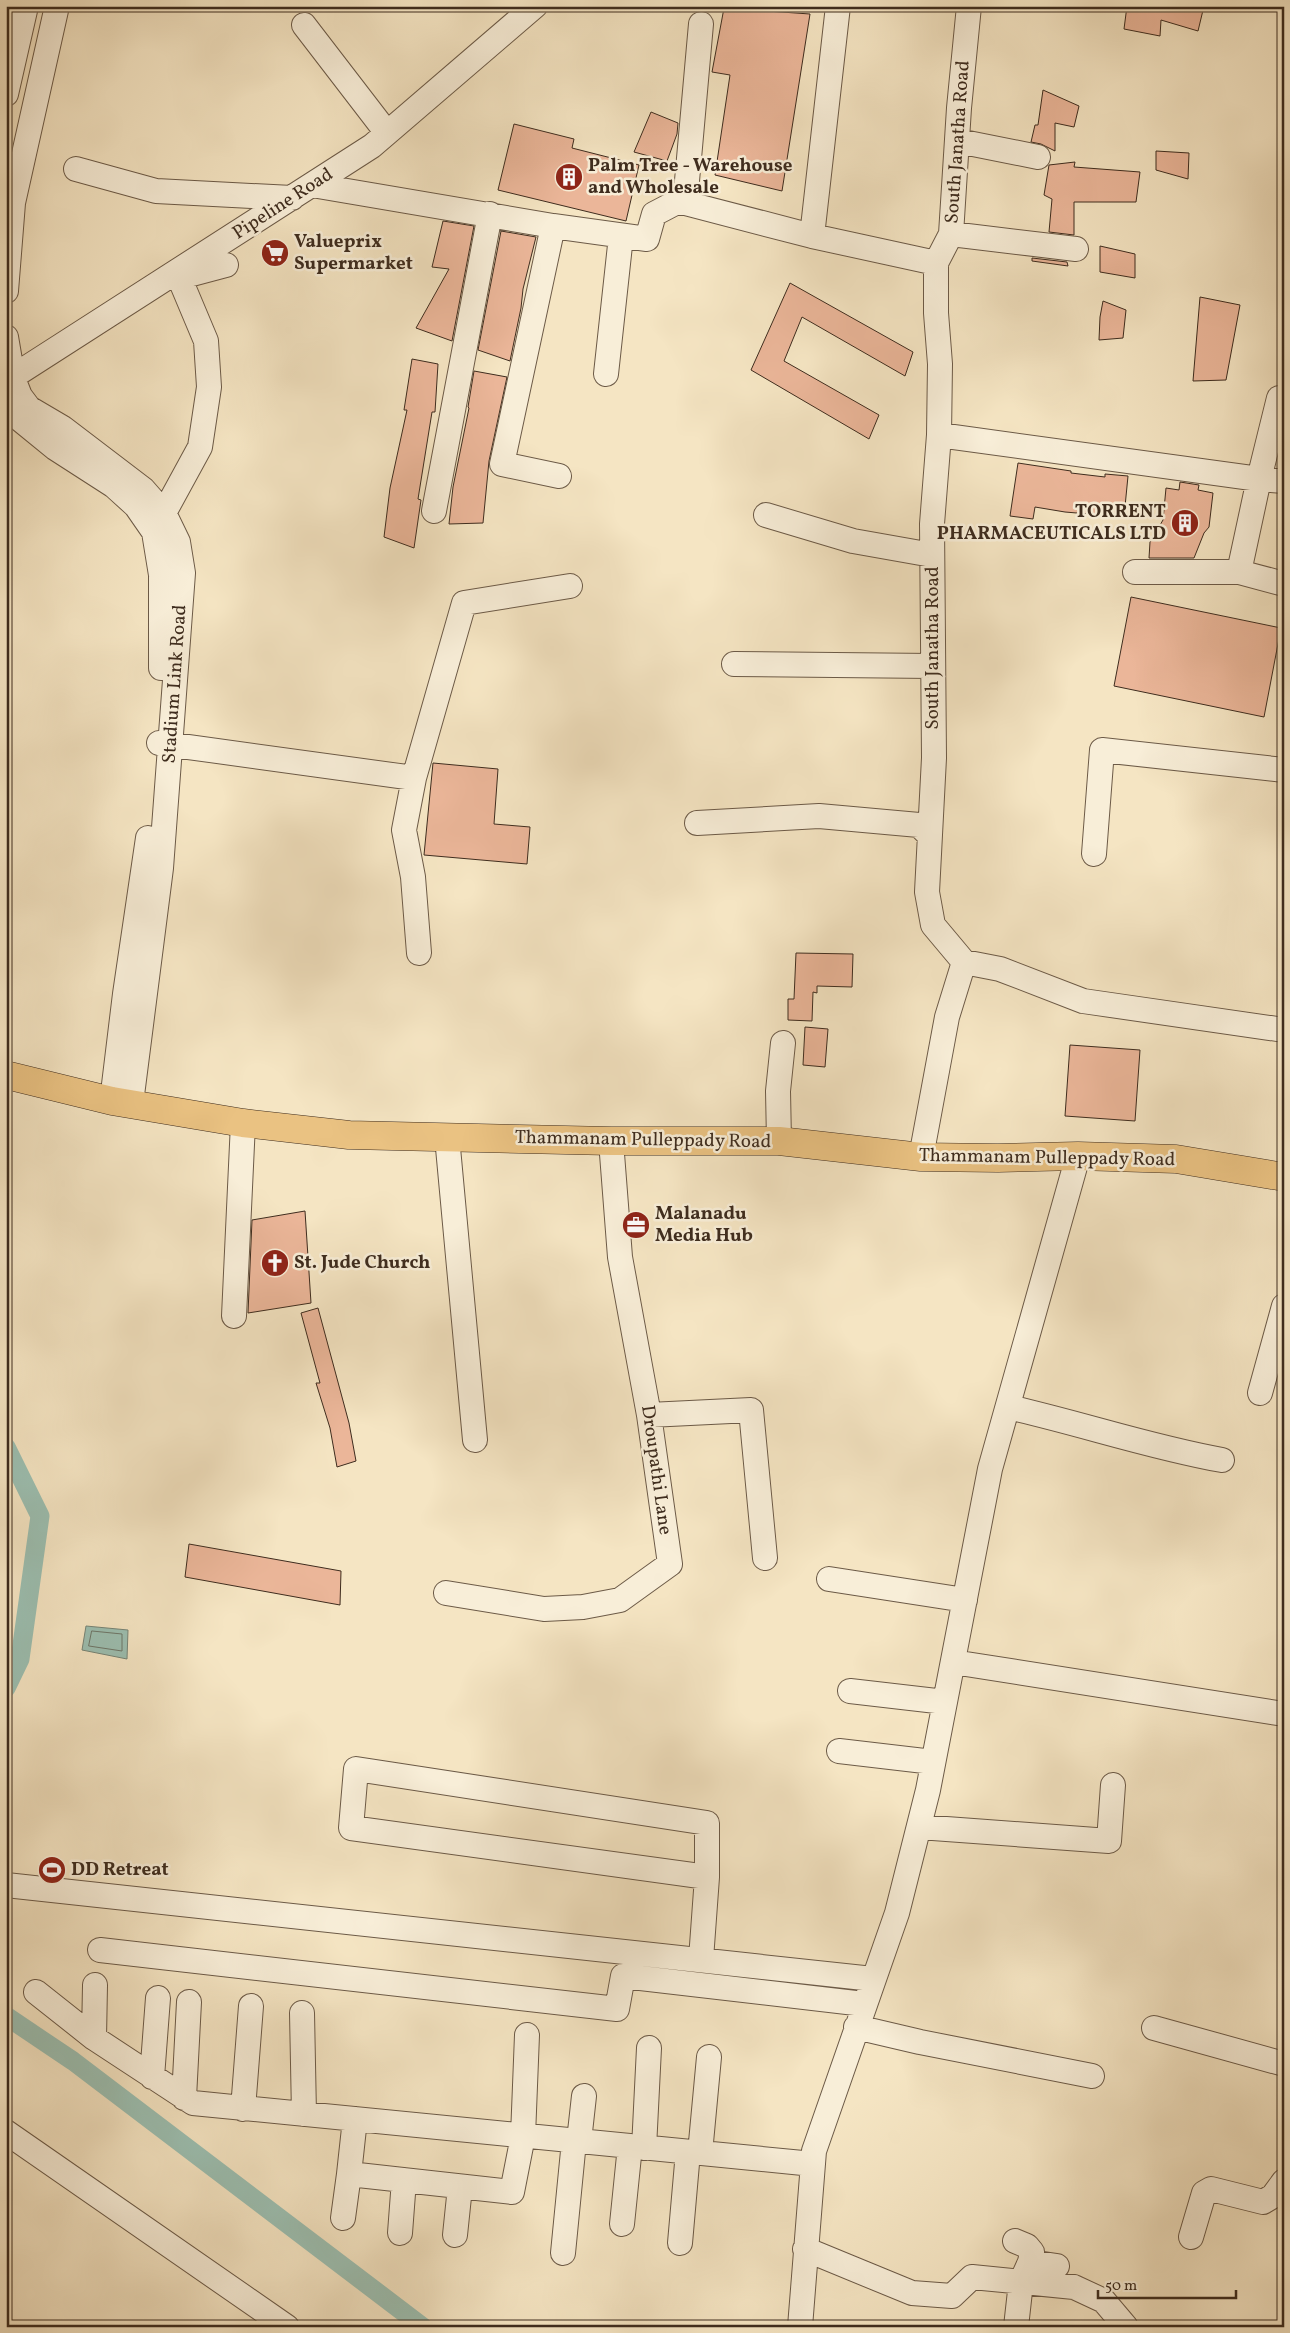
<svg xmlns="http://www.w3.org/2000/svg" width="1290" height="2333" viewBox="0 0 1290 2333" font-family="Vollkorn,serif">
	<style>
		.water { fill: #9cbfb1; stroke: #768476 }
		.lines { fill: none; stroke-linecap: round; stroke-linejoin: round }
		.shore { stroke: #6d7668; stroke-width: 1 }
		.canal { stroke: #9cbfb1; stroke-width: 19 }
		.building { fill: #ebb699; stroke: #3e2c1e }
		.minor-casing { stroke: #6c5a47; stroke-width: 26 }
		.major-casing { stroke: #3e2c1e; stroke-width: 29 }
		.minor { stroke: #f8eed8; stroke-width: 24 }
		.major { stroke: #eac282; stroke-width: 28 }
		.labels { text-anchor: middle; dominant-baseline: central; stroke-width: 5; stroke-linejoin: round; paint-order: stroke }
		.street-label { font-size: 19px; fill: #3e2c1e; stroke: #f8eed8 }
		.poi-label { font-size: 19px; font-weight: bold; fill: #3e2c1e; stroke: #f8eed8; text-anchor: start }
	</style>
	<rect width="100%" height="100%" fill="#f5e5c3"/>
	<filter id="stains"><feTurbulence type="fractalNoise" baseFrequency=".004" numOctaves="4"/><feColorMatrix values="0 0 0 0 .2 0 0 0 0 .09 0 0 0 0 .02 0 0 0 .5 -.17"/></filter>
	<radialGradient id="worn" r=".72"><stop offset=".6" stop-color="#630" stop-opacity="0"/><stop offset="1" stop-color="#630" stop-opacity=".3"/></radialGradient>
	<path class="water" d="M 86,1626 L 128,1630 L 127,1659 L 82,1650 Z"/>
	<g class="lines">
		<path class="shore" d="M 92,1631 L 122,1634 L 122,1651 L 89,1646 Z"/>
		<path class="canal" d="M 6,1447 L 40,1516 L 20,1659 L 6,1688
			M 6,2016 L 73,2061 L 423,2327"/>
	</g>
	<path class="building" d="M 1127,6 L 1204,6 L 1198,31 L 1161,20 L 1160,36 L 1124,29 Z
		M 724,8 L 810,14 L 782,191 L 715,175 L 730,75 L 712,72 Z
		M 1043,90 L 1079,106 L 1074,127 L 1055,123 L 1055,151 L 1041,144 L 1031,142 L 1035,125 L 1038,125 Z
		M 651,112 L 678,123 L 677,134 L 667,161 L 634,152 Z
		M 514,124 L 574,139 L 572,148 L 639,165 L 626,221 L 498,190 Z
		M 1156,151 L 1189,153 L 1188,179 L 1156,170 Z
		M 1075,162 L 1074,167 L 1140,172 L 1136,202 L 1074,202 L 1074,235 L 1049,232 L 1052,199 L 1044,195 L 1049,165 Z
		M 443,221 L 474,226 L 452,341 L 416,328 L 449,269 L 432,267 Z
		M 501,231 L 536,237 L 523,289 L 521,308 L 510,361 L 478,350 Z
		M 1100,246 L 1135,254 L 1135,278 L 1100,272 Z
		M 1032,258 L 1067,262 L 1068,266 L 1032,261 Z
		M 790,283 L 913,352 L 905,376 L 802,317 L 784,361 L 879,415 L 869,439 L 751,370 Z
		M 1200,297 L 1240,305 L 1226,380 L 1193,381 Z
		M 1103,301 L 1126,310 L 1123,338 L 1099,340 L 1100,317 Z
		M 412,359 L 438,364 L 435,412 L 432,412 L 418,499 L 421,500 L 414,548 L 384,537 L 390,488 L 407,410 L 404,410 Z
		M 474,371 L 507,377 L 489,461 L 483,523 L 449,524 L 453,487 L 469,408 L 468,407 Z
		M 1018,463 L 1071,471 L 1071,473 L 1105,477 L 1105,474 L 1128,476 L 1124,517 L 1065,512 L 1035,507 L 1033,519 L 1010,516 Z
		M 1180,482 L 1199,485 L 1198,490 L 1213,493 L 1209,527 L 1204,533 L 1194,558 L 1149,558 L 1150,542 L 1163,520 L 1166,488 L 1179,490 Z
		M 1131,597 L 1281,628 L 1264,717 L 1114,686 Z
		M 433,763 L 498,769 L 494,824 L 530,827 L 527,864 L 424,855 Z
		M 796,953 L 853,954 L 852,987 L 817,986 L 817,993 L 813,992 L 812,1021 L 788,1020 L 788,999 L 794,999 Z
		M 805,1027 L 828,1029 L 825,1067 L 803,1065 Z
		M 1070,1045 L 1140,1050 L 1135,1121 L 1065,1116 Z
		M 305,1211 L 311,1303 L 248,1313 L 252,1220 Z
		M 318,1308 L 349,1423 L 356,1461 L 337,1467 L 330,1428 L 316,1383 L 320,1383 L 301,1313 Z
		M 189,1544 L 341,1571 L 340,1605 L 185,1577 Z"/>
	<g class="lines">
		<defs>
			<path id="minor" d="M 304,25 L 387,133
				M 6,94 L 26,6
				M 958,141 L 1038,157
				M 76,169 L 156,191 L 292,198
				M 312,185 L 553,226 L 647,239 L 654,214 L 675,203 L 685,203 L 812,236 L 936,263
				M 685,203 L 701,24
				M 553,226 L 502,464 L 559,476
				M 951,234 L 1076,249
				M 812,236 L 838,6
				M 181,277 L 226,265
				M 6,291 L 13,203 L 57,6
				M 6,337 L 13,378 L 20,396 L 29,408 L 63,428 L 143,489 L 164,513 L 178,542 L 183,573 L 161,868 L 131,1103
				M 606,374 L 621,236
				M 6,381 L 372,146 L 535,6
				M 6,408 L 55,448 L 114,486 L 136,506 L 154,532 L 161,575 L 161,668
				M 939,435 L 1259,479 L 1279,398 L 1284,398
				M 1284,481 L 1259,479 L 1239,572 L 1284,584
				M 434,511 L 490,214
				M 164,513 L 200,447 L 209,387 L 206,341 L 177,272
				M 766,515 L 853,541 L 932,555
				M 1135,572 L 1239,572
				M 734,664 L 933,666
				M 159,743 L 414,778 L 464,603 L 570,586
				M 414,778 L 404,830 L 413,877 L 419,953
				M 697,823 L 819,816 L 919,825 L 929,835
				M 1094,854 L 1102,750 L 1284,770
				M 964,962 L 1000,969 L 1083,1001 L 1284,1030
				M 112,1101 L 125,994 L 148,838
				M 447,1137 L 475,1440
				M 779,1141 L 778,1091 L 783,1043
				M 921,1157 L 947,1017 L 964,962 L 933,925 L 927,892 L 934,758 L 932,524 L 939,435 L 940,364 L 936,313 L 936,263 L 951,234 L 959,108 L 969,6
				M 234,1316 L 243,1123
				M 1260,1393 L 1284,1306
				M 1008,1407 C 1080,1423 1149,1447 1222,1460
				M 649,1415 L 751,1410 L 765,1558
				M 829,1579 L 965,1600
				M 446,1593 L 544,1609 L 583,1607 L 620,1600 L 670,1564 L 649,1415 L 620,1257 L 611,1141
				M 953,1662 L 1284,1714
				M 850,1691 L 945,1702
				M 839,1751 L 933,1762
				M 919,1827 L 1109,1841 L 1113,1785
				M 6,1885 L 873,1979
				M 100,1950 L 617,2009 L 623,1976 L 864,2004
				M 701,1959 L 707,1877 L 707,1823 L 356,1769 L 351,1828 L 707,1877
				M 36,1992 L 94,2038 L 193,2103 L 813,2164
				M 302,2013 L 304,2114
				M 856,2027 L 920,2042 L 1092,2076
				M 1154,2028 L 1284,2064
				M 94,2038 L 95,1985
				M 152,2077 L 158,1998
				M 184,2098 L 189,2002
				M 243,2109 L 251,2006
				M 355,2119 L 349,2174 L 512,2192 L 523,2136 L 527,2035
				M 6,2132 L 287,2327
				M 579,2141 L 584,2096
				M 644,2148 L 649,2048
				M 700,2153 L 709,2057
				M 343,2218 L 349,2174
				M 622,2224 L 630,2146
				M 400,2233 L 404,2180
				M 455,2235 L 460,2187
				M 1191,2237 L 1204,2193 L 1211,2189 L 1263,2202 L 1273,2196 L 1284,2181
				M 1015,2241 L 1027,2246 L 1032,2252 L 1030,2262
				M 680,2243 L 688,2152
				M 805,2249 L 912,2293 L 952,2296 L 972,2277 L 1074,2287 L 1104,2301 L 1126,2327
				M 563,2253 L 574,2141
				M 800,2327 L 814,2151 L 897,1913 L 928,1790 L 990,1469 L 1078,1156
				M 1016,2327 L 1021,2282 L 1030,2262 L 1057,2266"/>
			<path id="major" d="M 6,1075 L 112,1101 L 243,1123 L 349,1135 L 611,1141 L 779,1141 L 921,1157 L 998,1158 L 1078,1156 L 1176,1159 L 1284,1177"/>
		</defs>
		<use href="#minor" class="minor-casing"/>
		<use href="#major" class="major-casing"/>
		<use href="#minor" class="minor"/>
		<use href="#major" class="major"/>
	</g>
	<defs>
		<symbol id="building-disc" viewBox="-11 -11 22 22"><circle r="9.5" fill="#8f2418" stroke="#f8eed8"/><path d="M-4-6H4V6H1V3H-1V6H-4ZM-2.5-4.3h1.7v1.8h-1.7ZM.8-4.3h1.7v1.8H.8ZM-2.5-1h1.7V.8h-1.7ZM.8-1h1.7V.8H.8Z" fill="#fff"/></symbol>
		<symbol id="supermarket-disc" viewBox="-11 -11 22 22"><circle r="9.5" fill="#8f2418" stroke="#f8eed8"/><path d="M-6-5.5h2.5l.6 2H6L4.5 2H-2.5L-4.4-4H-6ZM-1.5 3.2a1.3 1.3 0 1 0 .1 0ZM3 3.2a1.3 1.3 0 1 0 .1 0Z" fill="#fff"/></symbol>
		<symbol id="office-disc" viewBox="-11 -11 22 22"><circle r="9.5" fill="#8f2418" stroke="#f8eed8"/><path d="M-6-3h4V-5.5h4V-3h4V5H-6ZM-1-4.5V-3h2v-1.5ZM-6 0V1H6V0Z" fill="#fff"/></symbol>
		<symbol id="church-disc" viewBox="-11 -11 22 22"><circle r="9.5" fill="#8f2418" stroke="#f8eed8"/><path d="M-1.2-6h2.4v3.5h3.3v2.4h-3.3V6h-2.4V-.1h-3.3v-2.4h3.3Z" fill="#fff"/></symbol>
		<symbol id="stadium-disc" viewBox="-11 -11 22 22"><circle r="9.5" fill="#8f2418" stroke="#f8eed8"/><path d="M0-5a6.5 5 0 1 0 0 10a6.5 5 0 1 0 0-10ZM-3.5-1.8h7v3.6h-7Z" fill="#fff"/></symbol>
	</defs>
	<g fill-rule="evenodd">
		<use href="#building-disc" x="553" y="161" width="32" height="32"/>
		<use href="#supermarket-disc" x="259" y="237" width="32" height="32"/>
		<use href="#building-disc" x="1169" y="507" width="32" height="32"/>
		<use href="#office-disc" x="620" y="1209" width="32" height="32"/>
		<use href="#church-disc" x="259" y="1247" width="32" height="32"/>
		<use href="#stadium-disc" x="36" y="1854" width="32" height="32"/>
	</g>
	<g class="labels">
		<g class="street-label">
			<text transform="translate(958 142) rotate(-86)">South Janatha Road</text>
			<text transform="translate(283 204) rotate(-33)">Pipeline Road</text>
			<text transform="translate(933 648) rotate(-90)">South Janatha Road</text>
			<text transform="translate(175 684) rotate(-86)">Stadium Link Road</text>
			<text transform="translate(643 1140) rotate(1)">Thammanam Pulleppady Road</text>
			<text transform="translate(1047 1158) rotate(1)">Thammanam Pulleppady Road</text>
			<text transform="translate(656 1470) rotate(82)">Droupathi Lane</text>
		</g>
		<g class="poi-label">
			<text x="588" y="166">Palm Tree - Warehouse<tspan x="588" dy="22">and Wholesale</tspan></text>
			<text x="294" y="242">Valueprix<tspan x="294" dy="22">Supermarket</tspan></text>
			<text x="1166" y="512" text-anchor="end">TORRENT<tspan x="1166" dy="22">PHARMACEUTICALS LTD</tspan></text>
			<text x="655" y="1214">Malanadu<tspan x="655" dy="22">Media Hub</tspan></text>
			<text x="294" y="1263">St. Jude Church</text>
			<text x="71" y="1870">DD Retreat</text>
		</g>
	</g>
	<rect width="1290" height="2333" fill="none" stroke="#f5e5c3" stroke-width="25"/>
	<rect x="8" y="8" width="1275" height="2318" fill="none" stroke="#3e2c1e" stroke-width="2.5"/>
	<rect x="12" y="12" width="1265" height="2308" fill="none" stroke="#3e2c1e"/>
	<path d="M1098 2290v8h138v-8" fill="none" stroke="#3e2c1e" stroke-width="2.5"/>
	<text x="1105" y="2290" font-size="15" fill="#3e2c1e" stroke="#f8eed8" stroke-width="4" paint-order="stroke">50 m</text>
	<rect width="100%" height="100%" filter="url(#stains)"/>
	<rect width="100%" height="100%" fill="url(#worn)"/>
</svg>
